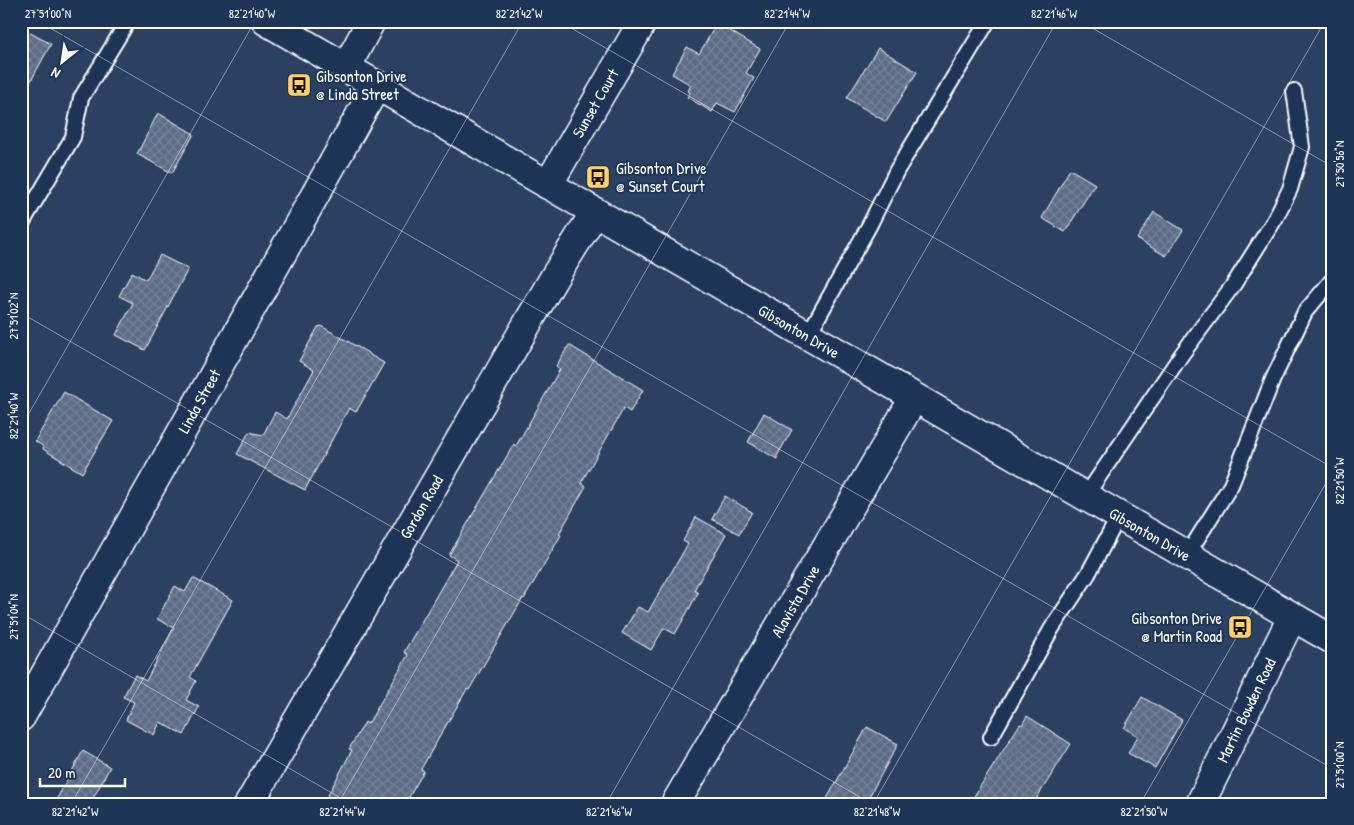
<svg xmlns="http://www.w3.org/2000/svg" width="1354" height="825" viewBox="0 0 1354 825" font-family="'Patrick Hand',sans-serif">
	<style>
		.building { fill: url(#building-cross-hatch); stroke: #fff }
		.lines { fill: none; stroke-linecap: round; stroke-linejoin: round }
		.lane-casing { stroke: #fff; stroke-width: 18 }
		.street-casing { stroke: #fff; stroke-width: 31 }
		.secondary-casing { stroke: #fff; stroke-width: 31 }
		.lane { stroke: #1d3557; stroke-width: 14 }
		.street { stroke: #1d3557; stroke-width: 28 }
		.secondary { stroke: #1d3557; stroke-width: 28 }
		.ticks { fill: none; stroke: #fff; stroke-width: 1; stroke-opacity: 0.45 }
		.labels { text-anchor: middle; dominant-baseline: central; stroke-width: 4; stroke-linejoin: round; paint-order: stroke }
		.poi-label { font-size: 16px; fill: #fff; stroke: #1d3557; text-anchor: start }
		.street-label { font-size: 16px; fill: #fff; stroke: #1d3557 }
		.neatline { fill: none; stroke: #fff; stroke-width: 2 }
		.ticks-label { font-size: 12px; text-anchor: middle; fill: #fff }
	</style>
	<defs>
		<pattern id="building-cross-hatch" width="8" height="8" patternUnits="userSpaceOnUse" patternTransform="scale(1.25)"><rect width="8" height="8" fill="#5b6c86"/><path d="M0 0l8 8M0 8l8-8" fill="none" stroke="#748298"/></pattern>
	</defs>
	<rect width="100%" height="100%" fill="#2a4161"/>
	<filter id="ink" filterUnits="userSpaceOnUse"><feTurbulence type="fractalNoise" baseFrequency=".02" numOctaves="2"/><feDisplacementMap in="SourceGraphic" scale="10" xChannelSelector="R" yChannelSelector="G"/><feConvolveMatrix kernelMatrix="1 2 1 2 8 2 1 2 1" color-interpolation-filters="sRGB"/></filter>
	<g filter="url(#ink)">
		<path class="building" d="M 717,23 L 760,49 L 746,73 L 754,78 L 735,112 L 717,103 L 712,112 L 687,97 L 690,93 L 688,91 L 691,85 L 672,74 L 687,47 L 699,54 Z
			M 21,28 L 51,44 L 21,99 Z
			M 878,48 L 917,72 L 886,122 L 847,98 Z
			M 158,113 L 194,134 L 172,173 L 137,154 Z
			M 1070,169 L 1095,184 L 1065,232 L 1042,218 Z
			M 1154,212 L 1183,230 L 1166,256 L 1137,239 Z
			M 160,255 L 188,269 L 145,350 L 116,335 L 133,303 L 119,296 L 132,272 L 146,280 Z
			M 321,326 L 370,354 L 370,355 L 384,363 L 356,412 L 349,408 L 305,490 L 237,454 L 249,432 L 263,435 L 275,412 L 287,419 L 314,370 L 299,361 L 318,327 Z
			M 569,345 L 643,390 L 630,412 L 624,408 L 581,483 L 586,486 L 559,534 L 561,535 L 524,599 L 523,598 L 469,690 L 467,689 L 421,769 L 424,771 L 405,804 L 341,804 L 327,797 L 352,750 L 349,749 L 365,722 L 368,724 L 408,655 L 404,652 L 457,560 L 449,555 L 514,444 L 516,446 L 560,369 L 556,366 Z
			M 64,392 L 113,421 L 82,473 L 43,449 L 44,447 L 35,441 Z
			M 764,413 L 792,430 L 777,456 L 777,459 L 748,442 Z
			M 725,496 L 752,512 L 739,534 L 712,519 Z
			M 696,517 L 726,534 L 694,590 L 698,593 L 675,634 L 664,628 L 651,650 L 622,633 L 638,607 L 648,612 L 688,544 L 683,541 Z
			M 193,578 L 233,600 L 190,677 L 196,681 L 186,700 L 199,707 L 184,735 L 160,722 L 154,735 L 126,720 L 134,702 L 123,697 L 135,675 L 146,681 L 174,628 L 157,619 L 175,586 L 185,592 Z
			M 1142,697 L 1182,720 L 1155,768 L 1128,753 L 1138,736 L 1124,728 Z
			M 1027,716 L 1071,744 L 1033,804 L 969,804 L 1020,724 L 1022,725 Z
			M 867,727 L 898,744 L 865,804 L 824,804 Z
			M 83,751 L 110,767 L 90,804 L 54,804 Z"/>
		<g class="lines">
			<defs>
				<path id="lane" d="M 21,225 L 73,137 L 81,98 L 128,21
					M 808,335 L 869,226 L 897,170 L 988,21
					M 1085,497 L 1182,354 L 1234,284 L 1275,219 L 1290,189 L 1302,147 L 1294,91
					M 1187,555 L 1231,485 L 1273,379 L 1305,312 L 1333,279
					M 991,737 L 1052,628 L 1088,574 L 1119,516"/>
				<path id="street" d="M 346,68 L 371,21
					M 548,185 L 643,21
					M 21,717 L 377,85
					M 249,804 L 555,276 L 595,212
					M 675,804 L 914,398
					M 1200,804 L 1292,617"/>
				<path id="secondary" d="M 266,21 L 1333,640"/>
			</defs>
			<use href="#lane" class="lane-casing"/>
			<use href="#street" class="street-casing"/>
			<use href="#secondary" class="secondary-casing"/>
			<use href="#lane" class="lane"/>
			<use href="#street" class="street"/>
			<use href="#secondary" class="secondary"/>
		</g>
	</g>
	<path class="ticks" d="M 38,21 L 1333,769M 559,21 L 1333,468M 1080,21 L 1333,167M 21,313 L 872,804M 21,427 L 255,21M 21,613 L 351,804M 71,804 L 523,21M 338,804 L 790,21M 606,804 L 1057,21M 873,804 L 1325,21M 1140,804 L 1333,471"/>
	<defs>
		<symbol id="bus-square" viewBox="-11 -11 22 22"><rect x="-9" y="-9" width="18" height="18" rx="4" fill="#ffd166" stroke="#1d3557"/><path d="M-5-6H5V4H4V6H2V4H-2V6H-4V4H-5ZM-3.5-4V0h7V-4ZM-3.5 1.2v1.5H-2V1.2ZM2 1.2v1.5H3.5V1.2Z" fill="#111"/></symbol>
	</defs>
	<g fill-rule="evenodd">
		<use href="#bus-square" x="285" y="71" width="28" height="28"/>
		<use href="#bus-square" x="584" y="163" width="28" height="28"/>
		<use href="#bus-square" x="1226" y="613" width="28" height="28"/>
	</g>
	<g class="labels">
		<g class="poi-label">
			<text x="316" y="76">Gibsonton Drive<tspan x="316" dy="18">@ Linda Street</tspan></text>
			<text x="616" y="168">Gibsonton Drive<tspan x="616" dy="18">@ Sunset Court</tspan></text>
			<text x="1222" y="618" text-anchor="end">Gibsonton Drive<tspan x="1222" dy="18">@ Martin Road</tspan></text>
		</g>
		<g class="street-label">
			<text transform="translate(595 103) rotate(-60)">Sunset Court</text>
			<text transform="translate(799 331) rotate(30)">Gibsonton Drive</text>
			<text transform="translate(199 401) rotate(-61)">Linda Street</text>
			<text transform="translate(421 507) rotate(-60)">Gordon Road</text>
			<text transform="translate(1150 534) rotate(30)">Gibsonton Drive</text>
			<text transform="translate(795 601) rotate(-60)">Alavista Drive</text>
			<text transform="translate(1246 710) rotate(-64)">Martin Bowden Road</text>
		</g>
	</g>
	<rect width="1354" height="825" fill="none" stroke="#1d3557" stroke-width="55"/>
	<g transform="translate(62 62) rotate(210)" stroke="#1d3557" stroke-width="4" paint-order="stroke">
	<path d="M0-4L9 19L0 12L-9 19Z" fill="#ffffff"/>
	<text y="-8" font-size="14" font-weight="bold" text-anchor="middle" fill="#ffffff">N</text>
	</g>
	<path d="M40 778v8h85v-8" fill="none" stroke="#ffffff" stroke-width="2.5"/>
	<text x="48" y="778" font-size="15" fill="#ffffff" stroke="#1d3557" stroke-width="4" paint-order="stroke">20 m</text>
	<rect x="28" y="28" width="1298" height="770" class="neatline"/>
	<g class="ticks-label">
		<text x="48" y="18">27°51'00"N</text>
		<text x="252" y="18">82°21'40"W</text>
		<text x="519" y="18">82°21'42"W</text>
		<text x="787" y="18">82°21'44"W</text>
		<text x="1054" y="18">82°21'46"W</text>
		<text transform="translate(1340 164) rotate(-90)" y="4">27°50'56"N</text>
		<text transform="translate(14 316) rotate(-90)" y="4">27°51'02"N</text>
		<text transform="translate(14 416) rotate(-90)" y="4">82°21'40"W</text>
		<text transform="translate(1340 481) rotate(-90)" y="4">82°21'50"W</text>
		<text transform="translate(14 617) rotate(-90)" y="4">27°51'04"N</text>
		<text transform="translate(1340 765) rotate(-90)" y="4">27°51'00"N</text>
		<text x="75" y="816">82°21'42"W</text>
		<text x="342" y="816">82°21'44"W</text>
		<text x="609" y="816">82°21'46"W</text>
		<text x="877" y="816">82°21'48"W</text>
		<text x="1144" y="816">82°21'50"W</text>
	</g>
</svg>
